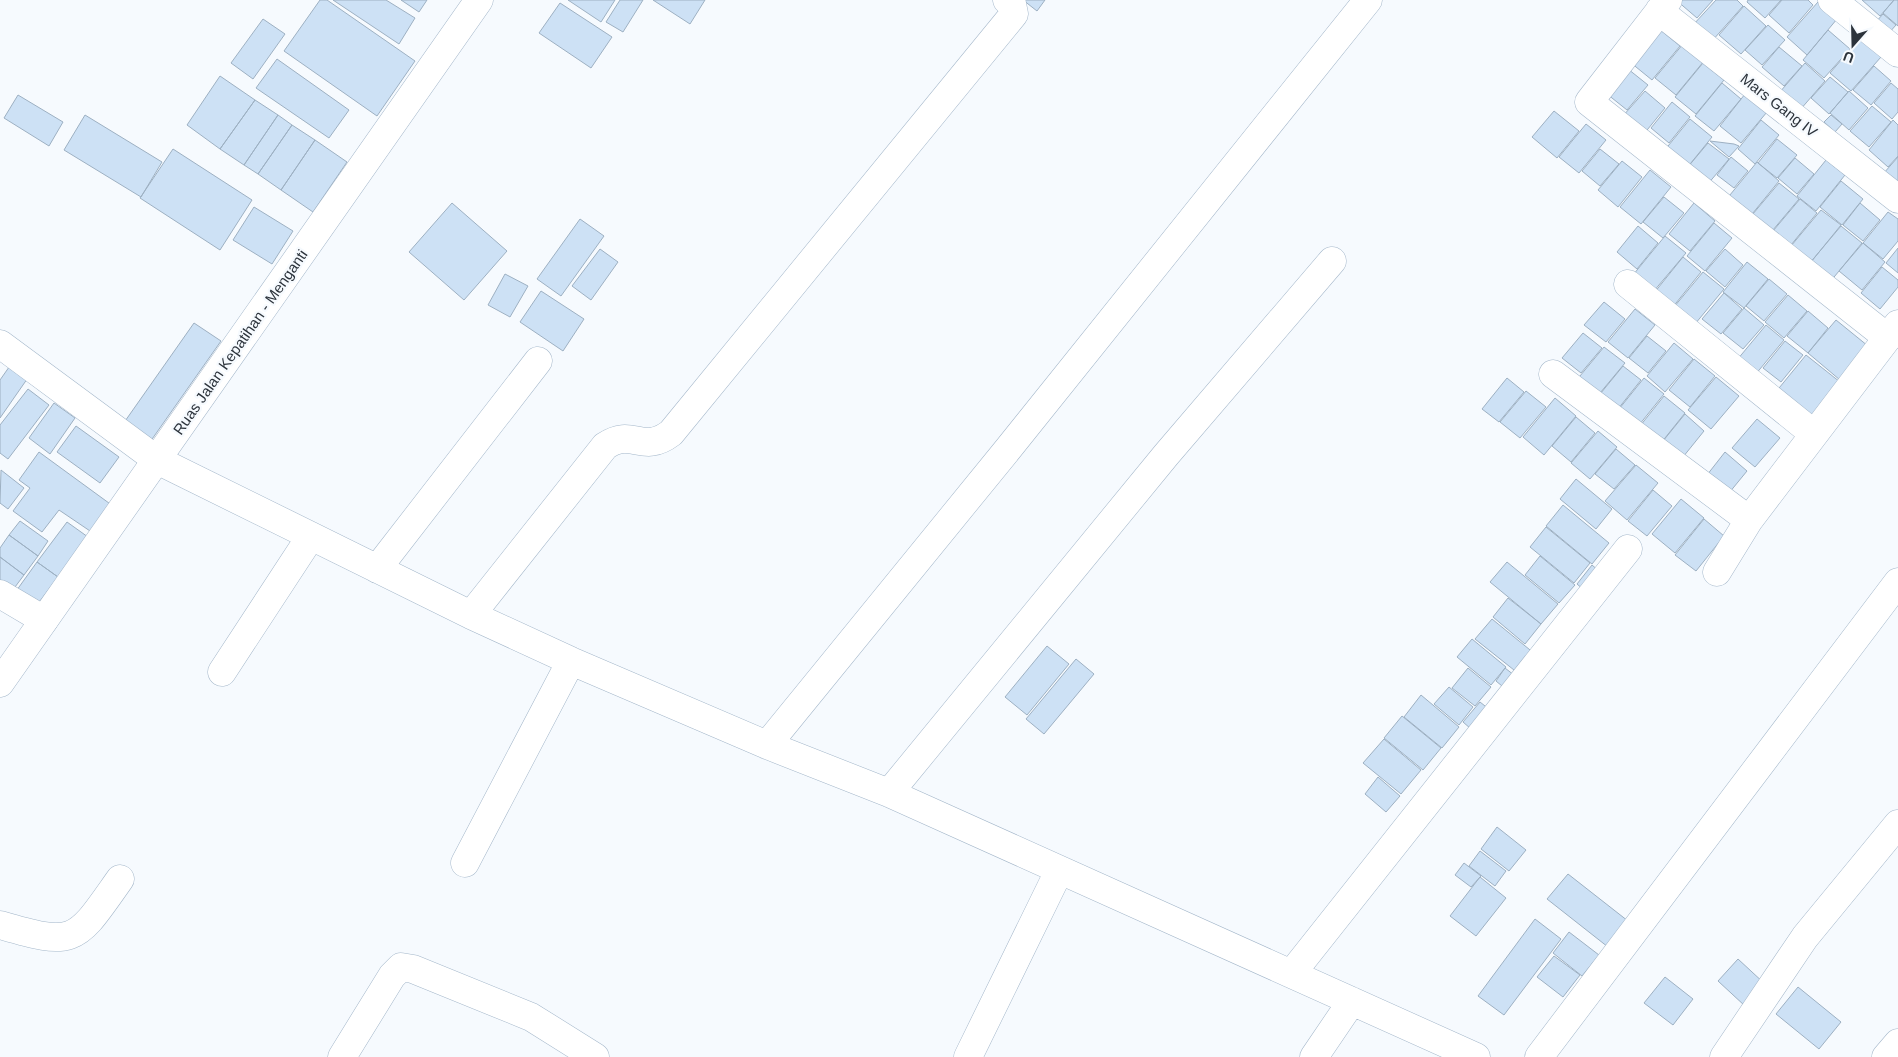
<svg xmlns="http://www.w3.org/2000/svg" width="1898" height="1057" viewBox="0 0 1898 1057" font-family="Helvetica,sans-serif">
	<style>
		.building { fill: #cde1f5; stroke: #9db0c2 }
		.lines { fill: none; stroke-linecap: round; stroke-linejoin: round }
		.minor-casing { stroke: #a4b7ca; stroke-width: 29 }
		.major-casing { stroke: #a4b7ca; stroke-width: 29 }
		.minor { stroke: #fff; stroke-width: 28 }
		.major { stroke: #fff; stroke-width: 28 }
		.labels { text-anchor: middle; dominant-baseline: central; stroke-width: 4.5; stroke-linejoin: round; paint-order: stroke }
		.street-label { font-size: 15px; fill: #2c333b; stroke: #f6fafe }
	</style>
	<rect width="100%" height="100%" fill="#f6fafe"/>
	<path class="building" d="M 320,0 L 327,0 L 415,61 L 377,116 L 284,51 Z
		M 333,0 L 386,0 L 415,18 L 399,44 Z
		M 401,0 L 427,0 L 419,12 Z
		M 568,0 L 615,0 L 601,22 Z
		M 620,0 L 643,0 L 623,32 L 606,22 Z
		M 653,0 L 705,0 L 690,24 Z
		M 1023,0 L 1045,0 L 1037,11 Z
		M 1676,0 L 1713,0 L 1697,18 Z
		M 1716,0 L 1737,0 L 1743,6 L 1712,41 L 1693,25 Z
		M 1748,0 L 1781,0 L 1765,18 L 1747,2 Z
		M 1782,0 L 1808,0 L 1813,5 L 1789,33 L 1769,15 Z
		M 1862,0 L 1894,0 L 1880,16 Z
		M 1894,0 L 1898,0 L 1898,26 L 1883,13 Z
		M 1818,2 L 1837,19 L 1807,55 L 1787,37 Z
		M 560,3 L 612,37 L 591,68 L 539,33 Z
		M 1744,6 L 1766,26 L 1741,54 L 1719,35 Z
		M 1883,14 L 1896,25 L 1888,34 L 1875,23 Z
		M 263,19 L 285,34 L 253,79 L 231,63 Z
		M 1653,24 L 1680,46 L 1652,80 L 1625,58 Z
		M 1768,25 L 1785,40 L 1762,65 L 1745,50 Z
		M 1828,30 L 1850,49 L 1824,78 L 1803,60 Z
		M 1860,38 L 1881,57 L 1851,91 L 1830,73 Z
		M 1683,44 L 1704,61 L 1676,95 L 1655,78 Z
		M 1779,47 L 1802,66 L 1784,86 L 1762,67 Z
		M 277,59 L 349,110 L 329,138 L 256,88 Z
		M 1703,63 L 1724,80 L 1696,114 L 1675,97 Z
		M 1805,63 L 1825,81 L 1800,110 L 1779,93 Z
		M 1874,66 L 1891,81 L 1871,105 L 1853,90 Z
		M 1628,69 L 1648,85 L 1627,110 L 1607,94 Z
		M 220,76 L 255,100 L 220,149 L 187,125 Z
		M 1830,77 L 1848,92 L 1829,114 L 1811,98 Z
		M 1722,83 L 1741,99 L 1714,131 L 1695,116 Z
		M 1891,83 L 1898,89 L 1898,112 L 1892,119 L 1874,103 Z
		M 1645,91 L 1665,108 L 1643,135 L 1622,117 Z
		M 1849,91 L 1868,108 L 1849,130 L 1830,113 Z
		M 1745,94 L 1767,112 L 1741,143 L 1720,126 Z
		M 18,95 L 63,122 L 49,146 L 4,118 Z
		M 255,100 L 278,115 L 244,165 L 220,149 Z
		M 1672,102 L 1690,117 L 1669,143 L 1651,128 Z
		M 1872,106 L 1891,122 L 1869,147 L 1850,131 Z
		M 1554,111 L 1579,131 L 1557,158 L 1532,137 Z
		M 85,115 L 162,162 L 141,197 L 64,150 Z
		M 278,115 L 292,125 L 258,174 L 244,165 Z
		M 1831,115 L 1842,124 L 1835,132 L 1824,122 Z
		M 1690,119 L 1712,137 L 1686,169 L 1664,151 Z
		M 1761,120 L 1779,135 L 1755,164 L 1738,149 Z
		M 1893,120 L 1898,125 L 1898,156 L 1888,167 L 1869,150 Z
		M 1586,124 L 1606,140 L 1579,173 L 1559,157 Z
		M 292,125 L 315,140 L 281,190 L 258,174 Z
		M 1777,139 L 1797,155 L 1777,178 L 1758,163 Z
		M 315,140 L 347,162 L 313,212 L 281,190 Z
		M 1710,141 L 1734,144 L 1739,146 L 1729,157 Z
		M 1708,143 L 1729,159 L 1707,185 L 1687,168 Z
		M 173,149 L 252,200 L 220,250 L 140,198 Z
		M 1600,149 L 1619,164 L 1600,186 L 1582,171 Z
		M 1731,157 L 1748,171 L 1734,188 L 1717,175 Z
		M 1898,157 L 1898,186 L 1883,174 Z
		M 1795,158 L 1814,174 L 1797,194 L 1778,178 Z
		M 1826,160 L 1845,175 L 1816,211 L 1797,196 Z
		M 1622,161 L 1642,177 L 1618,207 L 1598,190 Z
		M 1757,162 L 1779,181 L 1748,219 L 1725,201 Z
		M 1650,170 L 1671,187 L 1641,224 L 1620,207 Z
		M 1841,181 L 1863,199 L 1842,225 L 1820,207 Z
		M 1779,183 L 1799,199 L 1767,237 L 1747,221 Z
		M 1664,197 L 1684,213 L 1663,238 L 1643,222 Z
		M 1800,199 L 1817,213 L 1791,245 L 1773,231 Z
		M 452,203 L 507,251 L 464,300 L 409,252 Z
		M 1694,203 L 1715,221 L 1690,251 L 1669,234 Z
		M 1860,203 L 1880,220 L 1863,241 L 1843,225 Z
		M 254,207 L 293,231 L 272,264 L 233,240 Z
		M 1821,210 L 1841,225 L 1811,262 L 1791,246 Z
		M 1888,212 L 1898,219 L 1898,241 L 1883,259 L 1863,243 Z
		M 580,219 L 604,236 L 561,296 L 537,279 Z
		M 1714,223 L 1732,238 L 1705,271 L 1687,256 Z
		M 1638,226 L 1658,243 L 1637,269 L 1617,252 Z
		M 1841,226 L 1862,243 L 1830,282 L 1809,264 Z
		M 1665,236 L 1686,253 L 1653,292 L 1633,275 Z
		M 1863,243 L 1885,262 L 1862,290 L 1839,271 Z
		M 1898,248 L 1898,273 L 1886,263 Z
		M 600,249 L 618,262 L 591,300 L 572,286 Z
		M 1725,249 L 1743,265 L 1725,287 L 1706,271 Z
		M 1683,257 L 1701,272 L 1672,308 L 1654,293 Z
		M 1747,262 L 1768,279 L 1744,308 L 1723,292 Z
		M 1882,267 L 1898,280 L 1898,287 L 1880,309 L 1861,293 Z
		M 1703,272 L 1724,289 L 1695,324 L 1674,307 Z
		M 505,274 L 528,286 L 510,317 L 488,305 Z
		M 1769,279 L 1787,294 L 1764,321 L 1746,306 Z
		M 541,291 L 584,319 L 563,351 L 520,322 Z
		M 1724,293 L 1742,309 L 1721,334 L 1702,319 Z
		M 1788,295 L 1807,311 L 1784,338 L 1765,322 Z
		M 1604,302 L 1625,319 L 1606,342 L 1584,325 Z
		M 1744,308 L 1764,325 L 1743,349 L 1723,333 Z
		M 1635,309 L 1655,325 L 1628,358 L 1608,342 Z
		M 1808,311 L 1828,328 L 1808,353 L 1787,336 Z
		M 1836,320 L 1868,346 L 1840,380 L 1808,353 Z
		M 194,323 L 221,341 L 150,442 L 123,424 Z
		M 1766,325 L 1784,340 L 1755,375 L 1737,360 Z
		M 1583,333 L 1602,348 L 1581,373 L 1562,358 Z
		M 1647,336 L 1666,351 L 1648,373 L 1629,358 Z
		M 1785,341 L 1803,355 L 1781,382 L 1763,368 Z
		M 1674,343 L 1693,359 L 1665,392 L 1647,376 Z
		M 1604,347 L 1625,363 L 1595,399 L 1575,382 Z
		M 1806,355 L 1840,382 L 1808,420 L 1775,393 Z
		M 1694,359 L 1715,376 L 1690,407 L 1669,390 Z
		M 14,360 L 32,372 L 0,418 L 0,380 Z
		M 1623,366 L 1641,380 L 1614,414 L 1596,399 Z
		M 1716,377 L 1739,396 L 1711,429 L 1688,410 Z
		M 1507,378 L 1524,392 L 1499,422 L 1482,409 Z
		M 1644,378 L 1664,394 L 1635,430 L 1615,414 Z
		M 28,389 L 49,405 L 8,459 L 0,453 L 0,425 Z
		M 1526,391 L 1546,407 L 1520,438 L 1500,422 Z
		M 1664,396 L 1685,413 L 1657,448 L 1636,431 Z
		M 1555,398 L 1576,416 L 1544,455 L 1523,437 Z
		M 54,403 L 75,418 L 50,454 L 29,438 Z
		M 1685,414 L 1704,431 L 1683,457 L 1663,441 Z
		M 1576,417 L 1595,433 L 1571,462 L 1552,446 Z
		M 1757,419 L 1780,438 L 1755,467 L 1732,448 Z
		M 76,426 L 119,457 L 100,483 L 57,452 Z
		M 1598,431 L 1617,447 L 1590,479 L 1571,463 Z
		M 1616,449 L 1635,465 L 1614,489 L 1595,474 Z
		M 39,452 L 113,506 L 93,533 L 59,510 L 42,532 L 13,511 L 30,488 L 19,480 Z
		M 1725,452 L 1747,471 L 1729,493 L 1707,475 Z
		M 1636,465 L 1658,483 L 1627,520 L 1605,501 Z
		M 1,470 L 24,488 L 8,509 L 0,503 Z
		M 1576,479 L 1612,509 L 1596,529 L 1560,499 Z
		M 1653,490 L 1672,506 L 1647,536 L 1628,521 Z
		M 1681,499 L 1704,518 L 1675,553 L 1652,534 Z
		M 1563,505 L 1609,543 L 1592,564 L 1546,526 Z
		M 1704,519 L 1724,536 L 1696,571 L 1675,555 Z
		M 20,521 L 48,541 L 38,556 L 9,535 Z
		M 67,522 L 88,537 L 58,577 L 37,562 Z
		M 1546,527 L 1590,563 L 1574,583 L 1530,547 Z
		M 9,535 L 38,556 L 24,575 L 0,557 L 0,548 Z
		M 1540,556 L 1575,585 L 1559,603 L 1525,575 Z
		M 0,557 L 24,575 L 9,595 L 0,589 Z
		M 37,562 L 58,577 L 34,609 L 14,594 Z
		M 1507,562 L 1558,604 L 1541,624 L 1490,582 Z
		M 1592,565 L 1606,577 L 1591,596 L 1577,584 Z
		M 1508,598 L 1541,624 L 1525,644 L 1493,617 Z
		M 1492,619 L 1535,654 L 1519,674 L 1475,639 Z
		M 1472,639 L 1506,667 L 1491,685 L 1457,657 Z
		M 1047,646 L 1069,664 L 1027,715 L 1005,697 Z
		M 1076,659 L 1094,674 L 1044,734 L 1026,719 Z
		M 1468,668 L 1491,687 L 1475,706 L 1452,688 Z
		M 1505,668 L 1519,679 L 1508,691 L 1496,681 Z
		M 1449,687 L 1473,707 L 1459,725 L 1434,704 Z
		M 1421,695 L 1459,727 L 1442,748 L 1404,717 Z
		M 1480,702 L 1495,714 L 1478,735 L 1463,722 Z
		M 1402,716 L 1441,748 L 1423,770 L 1384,738 Z
		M 1384,739 L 1421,770 L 1401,794 L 1363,763 Z
		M 1378,777 L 1400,796 L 1386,812 L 1365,794 Z
		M 1497,827 L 1526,850 L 1509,871 L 1481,849 Z
		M 1480,851 L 1506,871 L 1495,886 L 1469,866 Z
		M 1464,863 L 1481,876 L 1471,887 L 1455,875 Z
		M 1568,874 L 1628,921 L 1608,947 L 1547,899 Z
		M 1480,877 L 1506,898 L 1476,936 L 1450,916 Z
		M 1535,919 L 1561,939 L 1504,1015 L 1478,996 Z
		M 1569,932 L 1599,955 L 1582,976 L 1553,953 Z
		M 1554,956 L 1580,975 L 1563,997 L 1537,977 Z
		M 1738,959 L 1765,984 L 1745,1006 L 1718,981 Z
		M 1665,977 L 1693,999 L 1673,1025 L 1644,1003 Z
		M 1798,987 L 1841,1022 L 1819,1049 L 1776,1014 Z"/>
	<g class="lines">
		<defs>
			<path id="minor" d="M 1668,0 L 1589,102 L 1888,338
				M 1832,0 L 1898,53
				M 1659,11 L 1898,199
				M 1628,284 L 1814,434
				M 0,344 L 157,460 L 471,615 L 571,661 L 767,745 L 889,793 L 1476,1057
				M 1553,374 L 1749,520
				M 377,569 L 538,361
				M 1717,572 L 1749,520 L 1898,324
				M 0,594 L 44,620
				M 471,615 L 605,446 C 633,427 642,455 671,433 L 1014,14 L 1012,4 L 1007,0
				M 222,672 L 311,536
				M 767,745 L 1008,449 L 1368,0
				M 889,793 L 1166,455 L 1332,261
				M 465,863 L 571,661
				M 0,925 C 77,948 76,941 120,879
				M 1292,973 L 1628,549
				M 342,1057 L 392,976 L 401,967 L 413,969 L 531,1017 L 595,1057
				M 968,1057 L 1059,871
				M 1314,1057 L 1352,1001
				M 1539,1057 L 1898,582
				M 1724,1057 L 1805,937 L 1898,824
				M 1886,1057 L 1898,1043"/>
			<path id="major" d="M 0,683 L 479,0"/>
		</defs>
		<use href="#minor" class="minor-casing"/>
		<use href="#major" class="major-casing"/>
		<use href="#minor" class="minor"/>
		<use href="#major" class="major"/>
	</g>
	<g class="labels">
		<g class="street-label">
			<text transform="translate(1779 105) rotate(38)">Mars Gang IV</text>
			<text transform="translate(240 342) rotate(-55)">Ruas Jalan Kepatihan - Menganti</text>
		</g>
	</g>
	<g transform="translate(1853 45) rotate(200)" stroke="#f6fafe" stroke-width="4" paint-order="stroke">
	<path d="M0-4L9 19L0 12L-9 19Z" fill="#2c333b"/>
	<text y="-8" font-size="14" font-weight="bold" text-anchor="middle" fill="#2c333b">U</text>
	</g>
</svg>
